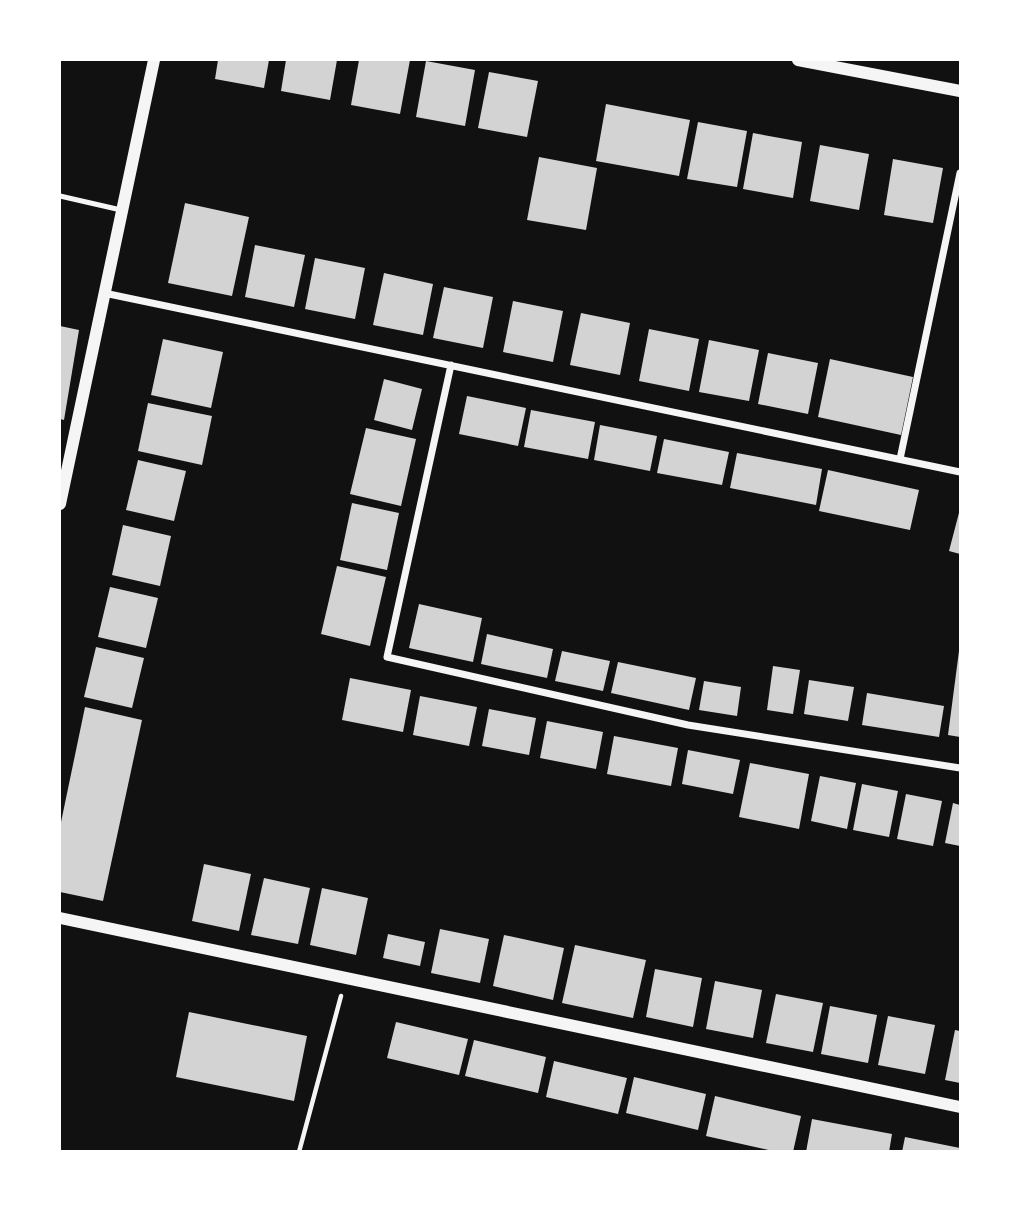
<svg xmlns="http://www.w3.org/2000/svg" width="1020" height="1211" viewBox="0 0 1020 1211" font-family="Ubuntu,sans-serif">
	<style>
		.building { fill: #d3d3d3 }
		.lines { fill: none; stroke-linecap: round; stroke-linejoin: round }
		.path { stroke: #f5f5f5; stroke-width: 4.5 }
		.service { stroke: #f5f5f5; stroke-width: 5 }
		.minor { stroke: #f5f5f5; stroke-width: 7 }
		.tertiary { stroke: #f5f5f5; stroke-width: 12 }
	</style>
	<rect width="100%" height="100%" fill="#111"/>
	<path class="building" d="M 218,60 L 269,60 L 264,88 L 215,79 Z
		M 286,60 L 337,60 L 330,100 L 281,91 Z
		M 359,60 L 410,60 L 400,114 L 351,105 Z
		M 426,61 L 475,70 L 465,126 L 416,117 Z
		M 489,72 L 538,81 L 527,137 L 478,128 Z
		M 606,104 L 690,120 L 679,176 L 596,161 Z
		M 698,122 L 747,131 L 737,187 L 687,179 Z
		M 753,133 L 802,142 L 793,198 L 743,189 Z
		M 820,145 L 869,154 L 859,210 L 810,201 Z
		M 539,157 L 597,168 L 586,230 L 527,220 Z
		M 893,159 L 943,168 L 933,223 L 884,215 Z
		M 185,203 L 249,217 L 232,296 L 168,283 Z
		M 255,245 L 305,255 L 294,307 L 245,297 Z
		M 315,258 L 365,268 L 355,319 L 305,309 Z
		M 384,273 L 433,284 L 423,335 L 373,325 Z
		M 444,287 L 493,297 L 483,348 L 433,338 Z
		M 513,301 L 563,311 L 553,362 L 503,352 Z
		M 581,313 L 630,323 L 620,375 L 570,365 Z
		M 60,326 L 79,330 L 64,420 L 60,419 Z
		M 649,329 L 699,339 L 689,391 L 639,381 Z
		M 163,339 L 223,352 L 211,408 L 151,395 Z
		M 709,340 L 759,350 L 749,401 L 699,392 Z
		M 768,353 L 818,363 L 808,414 L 758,404 Z
		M 830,359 L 913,377 L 901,435 L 818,417 Z
		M 384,379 L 422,389 L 412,430 L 374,420 Z
		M 467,396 L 526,408 L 518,446 L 459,434 Z
		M 148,403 L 212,416 L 202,465 L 138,451 Z
		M 531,410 L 595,422 L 588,459 L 524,447 Z
		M 600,425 L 657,436 L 650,471 L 594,460 Z
		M 366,428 L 416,439 L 401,506 L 350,494 Z
		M 664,439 L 729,452 L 722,485 L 657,473 Z
		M 737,453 L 822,469 L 816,505 L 730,488 Z
		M 138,460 L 186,471 L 174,521 L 126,510 Z
		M 828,470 L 919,490 L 910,530 L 819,511 Z
		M 352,503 L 399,513 L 387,570 L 340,560 Z
		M 960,509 L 960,554 L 949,551 Z
		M 123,525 L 171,536 L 160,586 L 112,575 Z
		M 337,566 L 386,577 L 370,646 L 321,634 Z
		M 110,587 L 158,598 L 146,648 L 98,637 Z
		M 419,604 L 482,618 L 473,662 L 409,648 Z
		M 487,634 L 553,649 L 547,678 L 481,664 Z
		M 96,647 L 144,658 L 132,708 L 84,697 Z
		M 562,651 L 610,661 L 603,691 L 555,681 Z
		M 959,651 L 960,651 L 960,737 L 948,735 Z
		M 618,662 L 696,678 L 689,710 L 611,693 Z
		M 773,666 L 800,670 L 793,714 L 767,710 Z
		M 350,678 L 411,690 L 403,732 L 342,720 Z
		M 809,680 L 854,687 L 848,721 L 804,714 Z
		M 704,681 L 741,687 L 737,716 L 699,710 Z
		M 867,693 L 944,706 L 939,737 L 862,725 Z
		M 420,696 L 477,707 L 469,746 L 413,735 Z
		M 85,707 L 142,720 L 103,901 L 60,892 L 60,827 Z
		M 489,709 L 536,718 L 529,755 L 482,746 Z
		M 547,721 L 603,732 L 596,769 L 540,758 Z
		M 614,736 L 678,748 L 671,786 L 607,774 Z
		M 688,750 L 740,760 L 733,794 L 682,784 Z
		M 750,763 L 809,774 L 799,829 L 739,817 Z
		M 820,776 L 856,783 L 847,829 L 811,821 Z
		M 862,784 L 898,791 L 889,837 L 853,830 Z
		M 906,794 L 942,801 L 933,846 L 897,839 Z
		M 953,803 L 960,805 L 960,846 L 945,843 Z
		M 204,864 L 251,874 L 239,931 L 192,921 Z
		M 264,878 L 310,888 L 298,944 L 251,935 Z
		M 322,888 L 368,898 L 356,955 L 310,945 Z
		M 440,929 L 489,939 L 480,983 L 431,973 Z
		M 388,934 L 425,942 L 420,966 L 383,958 Z
		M 504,935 L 564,948 L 553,1000 L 493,986 Z
		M 575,945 L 646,960 L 633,1018 L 562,1003 Z
		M 655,969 L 702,978 L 693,1027 L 646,1017 Z
		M 715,981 L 762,990 L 753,1038 L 706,1029 Z
		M 776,994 L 823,1003 L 813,1052 L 766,1043 Z
		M 830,1006 L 877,1015 L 868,1063 L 821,1054 Z
		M 189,1012 L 307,1036 L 294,1101 L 176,1077 Z
		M 888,1016 L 935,1025 L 925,1074 L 878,1065 Z
		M 396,1022 L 468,1039 L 459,1075 L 387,1058 Z
		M 955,1030 L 960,1031 L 960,1083 L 945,1080 Z
		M 474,1040 L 546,1057 L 538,1093 L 465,1076 Z
		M 554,1061 L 627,1078 L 618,1114 L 546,1097 Z
		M 634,1077 L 706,1094 L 698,1130 L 626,1113 Z
		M 715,1096 L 801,1116 L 793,1152 L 777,1152 L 706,1136 Z
		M 812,1119 L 892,1134 L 889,1152 L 806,1152 Z
		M 905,1137 L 960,1148 L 960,1152 L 902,1152 Z"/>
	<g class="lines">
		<path class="path" d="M 299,1152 L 341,996"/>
		<path class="service" d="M 60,196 L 121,210"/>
		<path class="minor" d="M 104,293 L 960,472
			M 451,365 L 387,657 L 688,725 L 960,768
			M 900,459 L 960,173"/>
		<path class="tertiary" d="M 798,60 L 960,91
			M 60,504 L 154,60
			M 60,918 L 960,1107"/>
	</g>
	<rect width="1020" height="1211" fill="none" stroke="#ffffff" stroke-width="122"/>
</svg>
